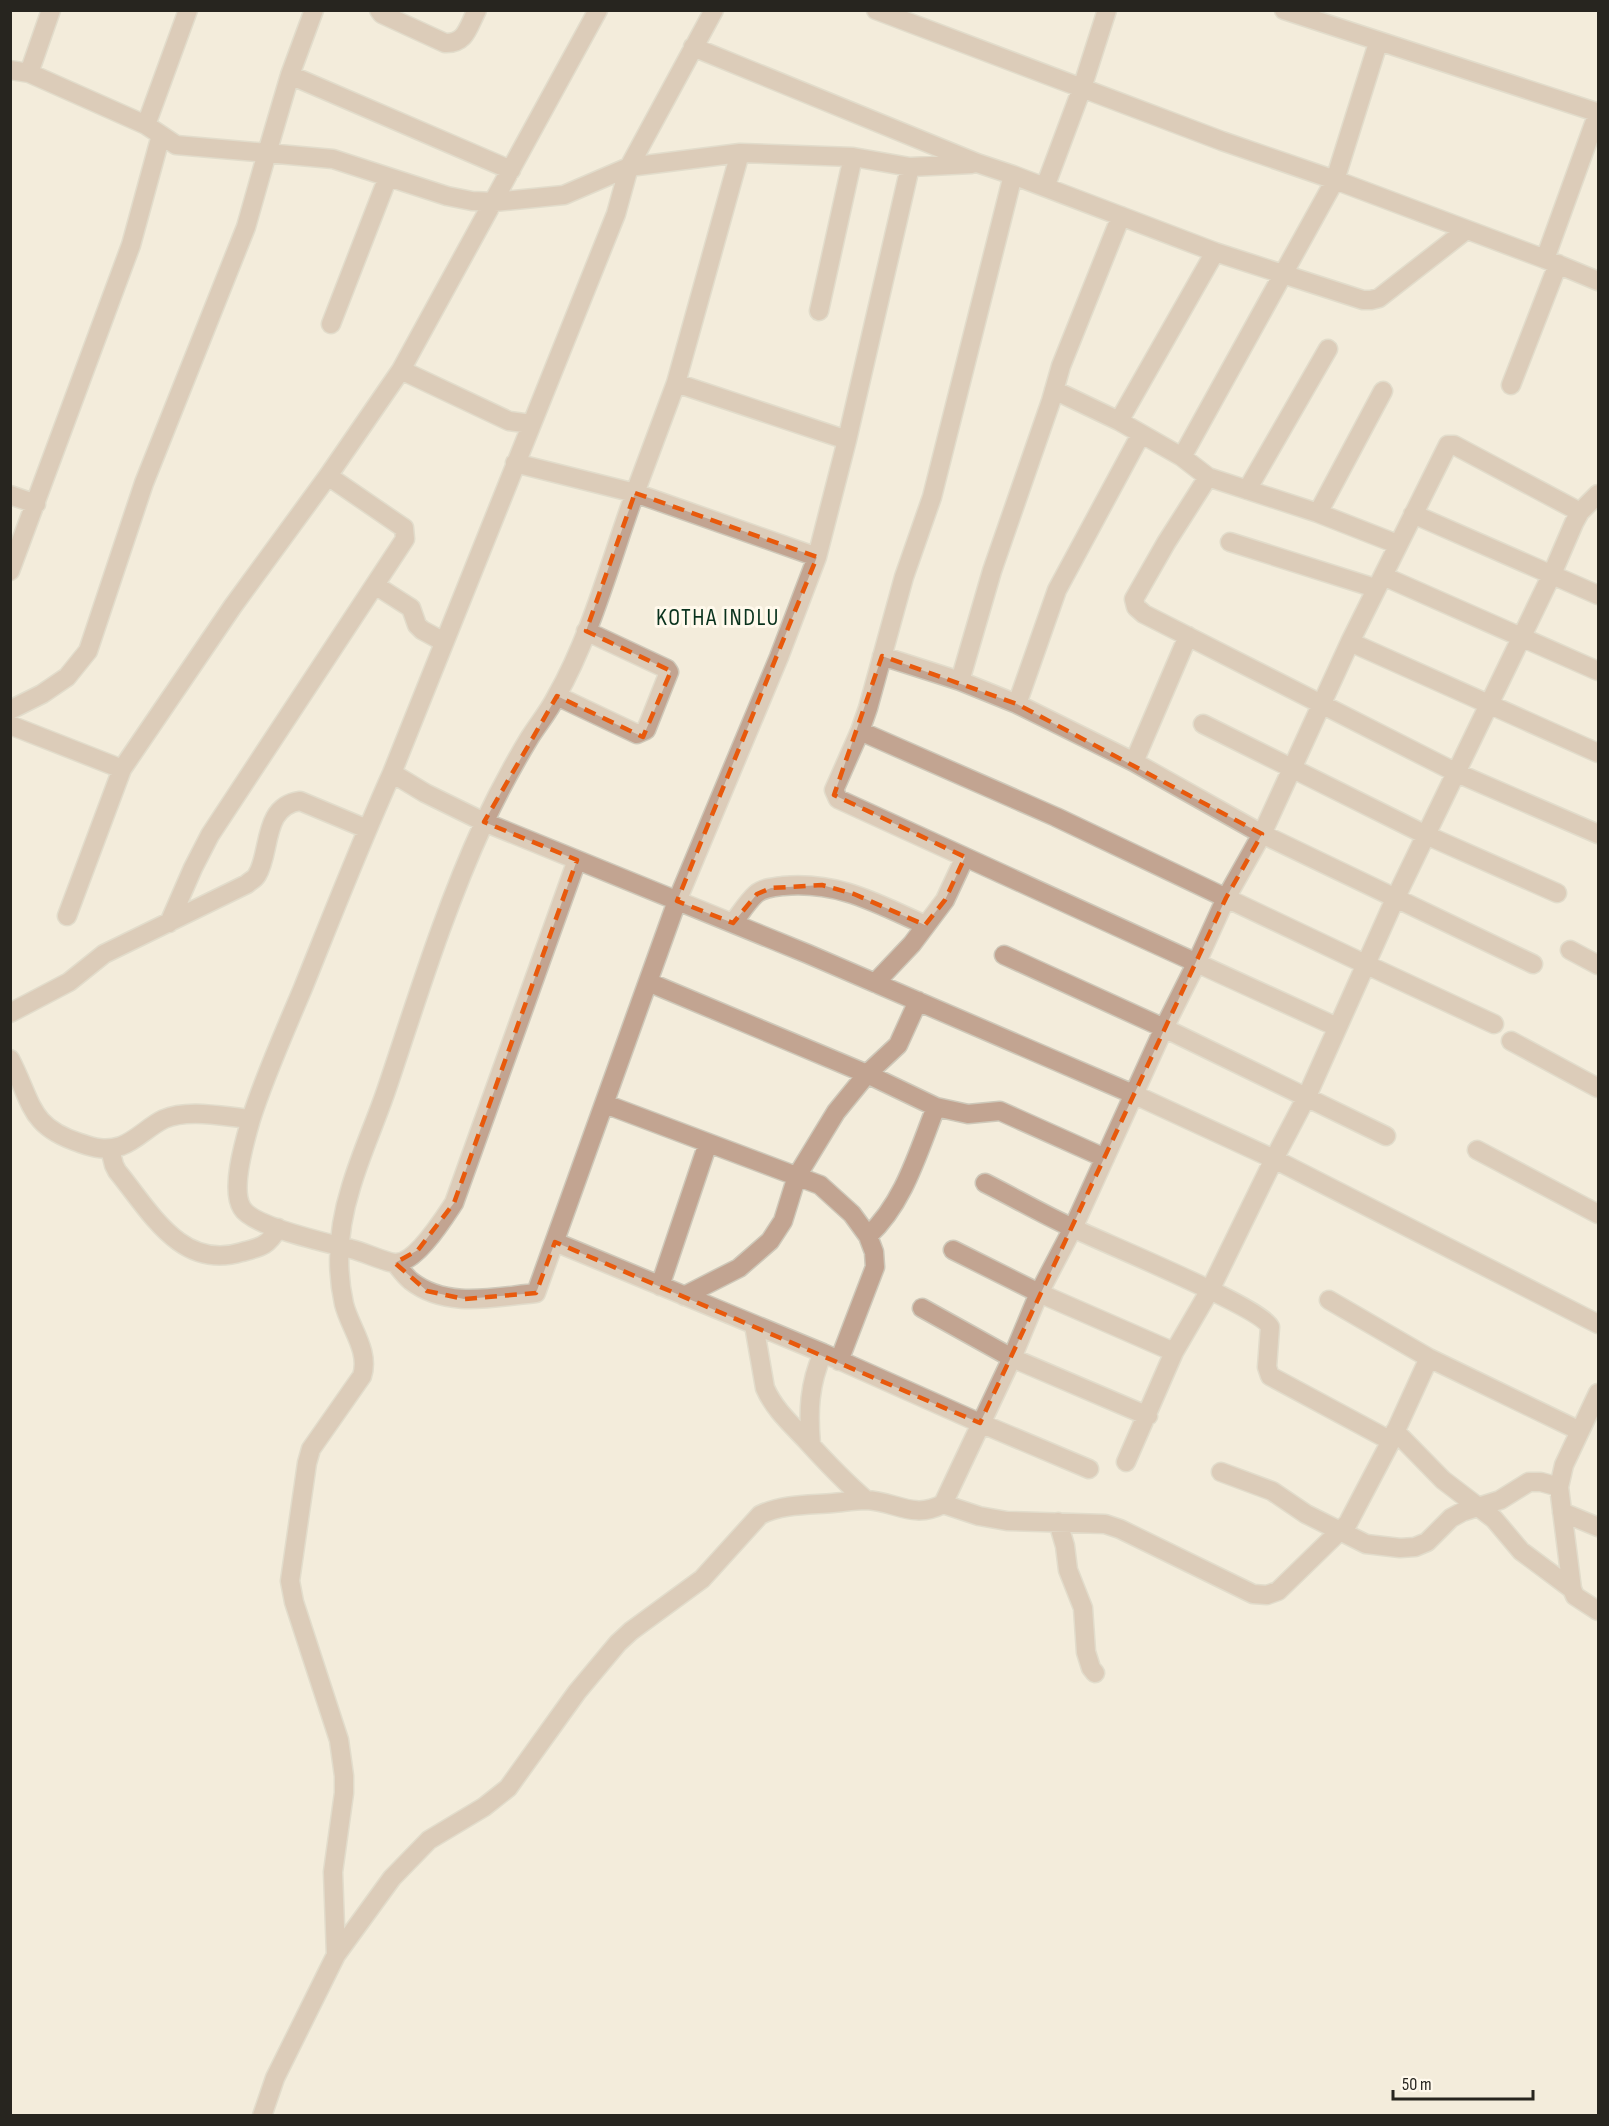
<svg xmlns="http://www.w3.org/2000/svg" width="1609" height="2126" viewBox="0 0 1609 2126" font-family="'Sofia Sans Condensed',sans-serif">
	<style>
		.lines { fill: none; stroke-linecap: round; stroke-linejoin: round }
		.minor-casing { stroke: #cec8b9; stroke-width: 21 }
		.minor { stroke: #c2a491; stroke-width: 18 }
		.marked { fill: none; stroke: #e8590c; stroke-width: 4.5; stroke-dasharray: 12 8; stroke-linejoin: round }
		.labels { text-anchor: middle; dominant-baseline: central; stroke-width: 6; stroke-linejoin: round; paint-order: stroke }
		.neighbourhood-label { font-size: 24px; letter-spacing: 1.5px; fill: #09321d; stroke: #fff9ec }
	</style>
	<rect width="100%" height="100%" fill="#f3ecdb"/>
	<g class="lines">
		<defs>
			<path id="minor" d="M 379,10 L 382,14 L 445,43 C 466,44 468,27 477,10
				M 876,10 L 1222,141 L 1335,180 L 1545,259 L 1598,281
				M 1284,10 L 1596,112 L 1595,121 L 1545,259
				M 693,47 L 977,163 L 1013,175 L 1215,252 L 1363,300 L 1371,300 L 1379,298 L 1465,231
				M 10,70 L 29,73 L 146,125 L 176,145 L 267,153 L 290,75 L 314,10
				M 29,73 L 51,10
				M 290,75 L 511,170
				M 146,125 L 188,10
				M 1013,175 L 932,497 L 904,577 L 868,708 L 860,731 L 834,790 L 838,799 L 1337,1027
				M 1045,187 L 1082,88 L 1107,10
				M 819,311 L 853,157
				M 331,324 L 388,177
				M 401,370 L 509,421 L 531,424
				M 676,383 L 847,440
				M 1511,385 L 1558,264
				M 1054,390 L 1119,421 L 1182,457 L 1208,477 L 1318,513 L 1397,544
				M 1119,421 L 1215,252
				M 1182,457 L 1335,180 L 1378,43
				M 1208,477 L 1166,543 L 1134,599 L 1136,607 L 1144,614 L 1457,773 L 1598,834
				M 1247,490 L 1328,349
				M 10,495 L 36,504
				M 1318,513 L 1383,391
				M 1413,514 L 1598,595
				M 1230,542 L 1375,588
				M 817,557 L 635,493 L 676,383 L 740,153 L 853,157 L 910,167 L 972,164
				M 10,571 L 131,245 L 161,135
				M 1383,576 L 1598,671
				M 375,585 L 411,608 L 417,625 L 422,630 L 444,642
				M 1350,642 L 1598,753
				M 882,656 L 960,681 L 1017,704 L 1134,762 L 1262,834 L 1533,964
				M 960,681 L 992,571 L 1051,401 L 1061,366 L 1121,216
				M 557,696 L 637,734 L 646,730 L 669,672 L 667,669 L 586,631
				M 1017,704 L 1057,590 L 1141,434
				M 10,710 L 42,694 L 67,677 L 88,651 L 144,483 L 246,227 L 267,153 L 333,159 L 447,196 L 472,201 L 494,202 L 564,195 L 629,167 L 740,153
				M 1203,724 L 1426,835 L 1557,893
				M 10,725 L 122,769
				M 860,731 L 1056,817 L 1365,964 L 1494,1024
				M 1134,762 L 1188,636
				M 392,773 L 425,793 L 484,822 L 808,954 L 1133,1094 L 1274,1159 L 1598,1324
				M 577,860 L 454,1203 C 444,1218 415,1265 394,1263 C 382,1261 364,1252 351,1249 C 328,1243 253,1227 242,1208 C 230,1189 245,1140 251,1119 C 265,1075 285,1031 303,988 C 332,916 360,844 392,773 L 616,214 L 629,167 L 714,10
				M 67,916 L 122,769 L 233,606 L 328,476 L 401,370 L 598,10
				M 169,923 L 193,868 L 210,835 L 405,539 L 404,528 L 328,476
				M 733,923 C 740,914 747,902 756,894 C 763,888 774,887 783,886 C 838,881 876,903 925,925
				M 1570,950 L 1598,965
				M 1004,955 L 1164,1028 L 1386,1136
				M 648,982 L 867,1074 L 936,1107 L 968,1114 L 1000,1111 L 1105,1158
				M 875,983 L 912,944 L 945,900 L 965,857
				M 10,1013 L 69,982 L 104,954 L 247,884 C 250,881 255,879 257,875 C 271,853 262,806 300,801 L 367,829
				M 1511,1041 L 1598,1088
				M 10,1059 C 33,1103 28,1126 80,1143 C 94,1148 106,1151 121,1146 C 137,1140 149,1126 164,1119 C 189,1108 225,1117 251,1119
				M 605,1104 L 820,1185 L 852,1214 L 868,1236 L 874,1252 L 875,1267 L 839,1361
				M 110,1149 L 114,1165 L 117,1171 C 150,1211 181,1271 242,1252 C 261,1247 268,1246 278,1228
				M 1477,1150 L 1598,1214
				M 985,1183 C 1015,1198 1044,1215 1075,1229 C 1104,1243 1261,1307 1270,1327 L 1267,1367 L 1270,1376 L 1391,1441
				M 868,1236 C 904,1203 918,1152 936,1107
				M 555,1242 L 823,1353 L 980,1423 L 1089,1469
				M 953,1250 L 1039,1293 L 1174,1352
				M 395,1263 C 400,1269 405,1276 411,1281 C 447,1309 494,1297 536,1293 L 677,901 L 779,657 L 817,557 L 847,440 L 910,167
				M 660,1286 L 708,1143
				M 684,1296 L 739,1268 L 770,1241 L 783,1221 L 797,1176 L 836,1112 L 867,1074 L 898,1045 L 918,1001
				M 1329,1300 L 1429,1358 L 1580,1431
				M 922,1308 L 1012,1358 L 1148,1416
				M 754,1325 L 765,1388 C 774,1409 791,1424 806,1440 C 825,1461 844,1481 866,1500
				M 1598,1393 L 1564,1465 L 1559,1487 L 1572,1589 L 1575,1596 L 1598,1611
				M 1395,1431 L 1443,1480 L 1494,1519 L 1521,1551 L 1572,1589
				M 811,1445 C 808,1412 809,1384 823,1353
				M 1126,1462 L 1174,1352 L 1210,1290 L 1274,1159 L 1307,1096 L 1395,899 L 1552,574 L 1574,523 L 1580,512 L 1598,494
				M 1221,1472 L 1272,1491 L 1306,1514 L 1366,1544 L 1400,1548 L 1415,1547 L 1427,1542 L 1451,1518 L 1462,1512 L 1500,1500 L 1529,1482 L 1541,1482 L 1559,1487
				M 943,1504 L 979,1516 L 1007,1521 L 1105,1524 L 1120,1529 L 1253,1594 L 1267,1595 L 1278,1591 L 1348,1523 L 1391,1441 L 1429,1358
				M 1562,1512 L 1598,1527
				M 1058,1522 L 1065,1546 L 1068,1570 L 1083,1608 L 1086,1652 L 1091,1668 L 1095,1673
				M 336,1955 L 333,1872 L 344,1793 L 344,1776 L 339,1740 L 294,1602 L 290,1581 L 307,1463 L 311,1449 L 362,1376 C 370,1351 350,1328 344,1304 C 335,1264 339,1225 351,1187 C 361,1153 376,1121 387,1088 C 417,999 444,910 483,825 C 497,795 513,765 530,737 C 539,723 549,711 556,697 C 591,636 611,559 635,493 L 515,463
				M 262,2116 L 275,2078 L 336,1955 L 392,1878 L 429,1840 L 484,1807 L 508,1788 L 577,1692 L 618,1643 L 631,1631 L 702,1579 L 760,1515 C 782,1504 809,1505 833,1503 C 844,1502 855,1500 866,1500 C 895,1501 913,1520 943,1504 L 1012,1358 L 1039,1293 L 1073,1228 L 1164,1028 L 1196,964 L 1226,898 L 1262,834 L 1350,642 L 1448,445 L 1454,445 L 1580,512"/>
		</defs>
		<use href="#minor" class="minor-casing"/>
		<use href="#minor" class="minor"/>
	</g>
	<path d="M0 0H1609V2126H0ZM 635,493 L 817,557 L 677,901 L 733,923 L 757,894 L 771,888 L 822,885 L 854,894 L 925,925 L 945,900 L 965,857 L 834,795 L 882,656 L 1017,704 L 1262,834 L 1226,898 L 980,1423 L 555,1242 L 536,1293 L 464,1299 L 427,1291 L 395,1263 L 418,1250 L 454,1203 L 577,860 L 484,822 L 557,696 L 643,737 L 671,671 L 586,631 Z" fill="#f3ecdb" fill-opacity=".55" fill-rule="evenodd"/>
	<path class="marked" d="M 635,493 L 817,557 L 677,901 L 733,923 L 757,894 L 771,888 L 822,885 L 854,894 L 925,925 L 945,900 L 965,857 L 834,795 L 882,656 L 1017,704 L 1262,834 L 1226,898 L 980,1423 L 555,1242 L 536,1293 L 464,1299 L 427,1291 L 395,1263 L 418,1250 L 454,1203 L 577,860 L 484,822 L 557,696 L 643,737 L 671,671 L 586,631 Z"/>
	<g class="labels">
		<g class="neighbourhood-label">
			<text x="718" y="617">KOTHA INDLU</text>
		</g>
	</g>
	<rect width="1609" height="2126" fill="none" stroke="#27251f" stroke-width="24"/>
	<path d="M1393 2090v9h140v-9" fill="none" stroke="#27251f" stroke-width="3"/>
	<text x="1402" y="2090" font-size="18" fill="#27251f" stroke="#fff9ec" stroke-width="4.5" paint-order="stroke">50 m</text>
</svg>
